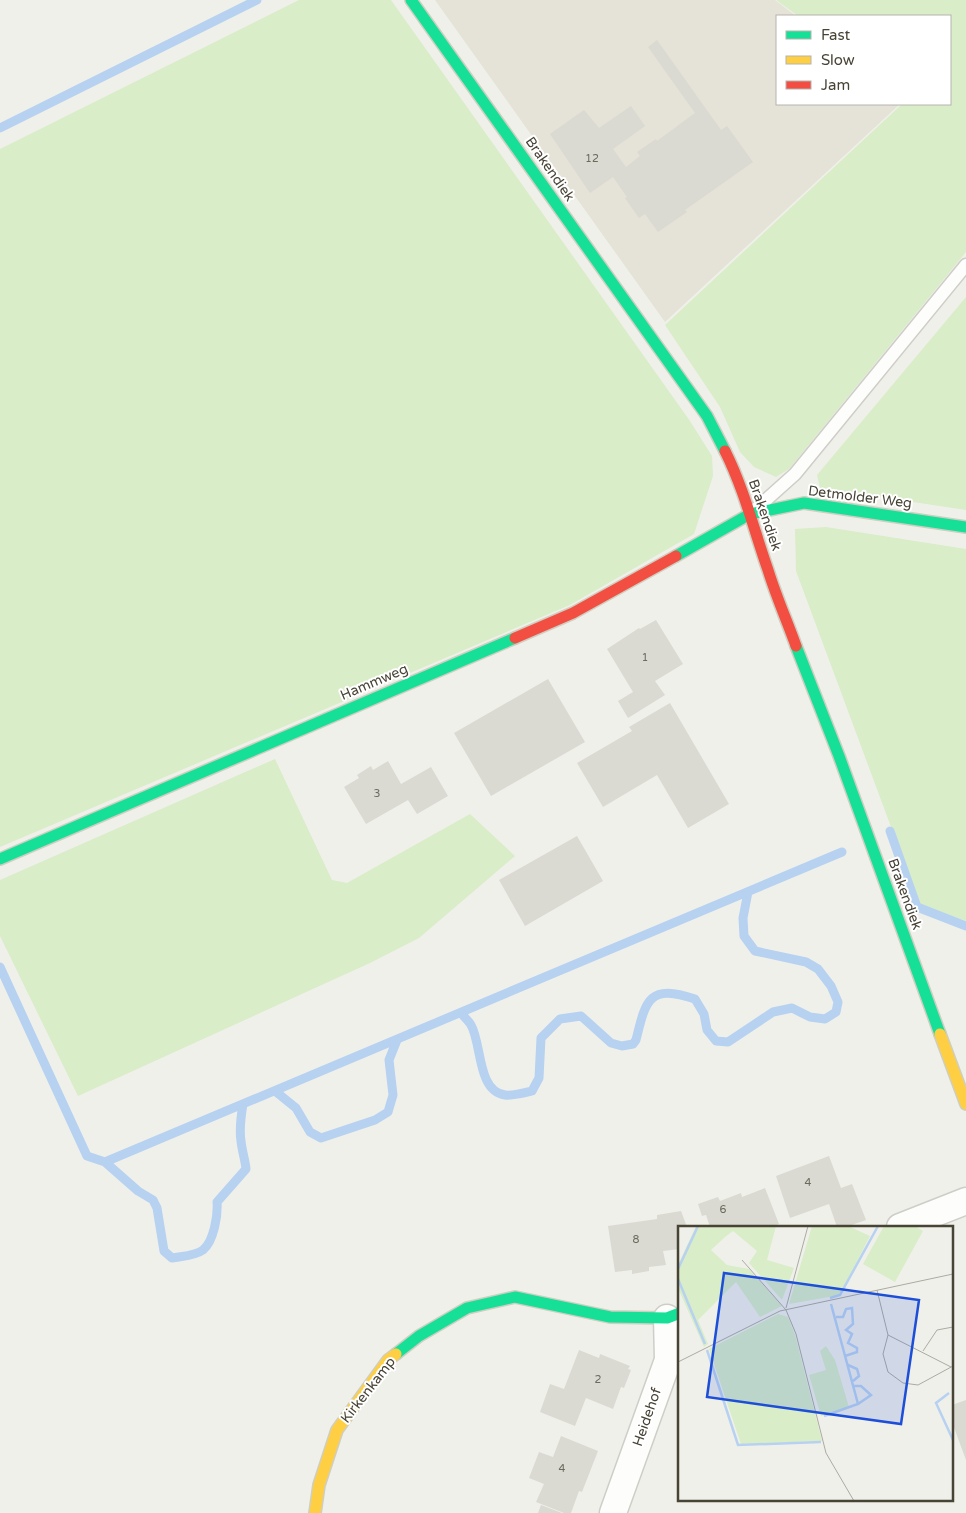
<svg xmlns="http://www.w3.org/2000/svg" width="966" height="1513" viewBox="0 0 966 1513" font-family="'Varela Round',sans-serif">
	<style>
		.residential { fill: #e5e3d7 }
		.green { fill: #d8edc8 }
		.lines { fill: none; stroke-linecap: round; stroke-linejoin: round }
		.stream { stroke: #b7d1f1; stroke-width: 9 }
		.building { fill: #dad9d2 }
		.lane-casing { stroke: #cecdc7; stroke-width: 15 }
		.street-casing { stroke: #cecdc7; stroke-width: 29 }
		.fast-casing { stroke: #d0cec0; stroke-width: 14 }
		.slow-casing { stroke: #d0cec0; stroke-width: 14 }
		.jam-casing { stroke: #d0cec0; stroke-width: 14 }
		.lane { stroke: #fdfdfc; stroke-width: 12 }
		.street { stroke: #fdfdfc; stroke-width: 26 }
		.fast { stroke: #16e098; stroke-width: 11 }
		.slow { stroke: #ffcf43; stroke-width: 11 }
		.jam { stroke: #f24e42; stroke-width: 11 }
		.labels { text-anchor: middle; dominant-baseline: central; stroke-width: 4; stroke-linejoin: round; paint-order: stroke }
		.number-label { font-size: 11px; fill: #6c695d }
		.street-label { font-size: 14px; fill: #474335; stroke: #fff }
		.inset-river { fill: none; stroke: #b7d1f1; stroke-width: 2.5 }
		.inset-road { fill: none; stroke: #acaba2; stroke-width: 1 }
		.view { fill: #1d4ed8; fill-opacity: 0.15; stroke: #1d4ed8; stroke-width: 2.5 }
		.inset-edge { fill: none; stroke: #474335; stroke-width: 2.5 }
	</style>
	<rect width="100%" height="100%" fill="#f0f0ea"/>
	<path class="residential" d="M 435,0 L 775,0 L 796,16 L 777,16 L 777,104 L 900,104 L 665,322 Z"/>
	<path class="green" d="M 299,0 L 391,0 L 690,421 L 712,456 L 713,476 L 694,534 L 570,605 L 0,847 L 0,149 Z
		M 776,0 L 966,0 L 966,252 L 789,469 L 776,477 L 754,467 L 740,452 L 720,407 L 665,325 L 902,104 L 950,104 L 950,16 L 798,16 Z
		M 966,297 L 966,510 L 820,488 L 817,475 Z
		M 826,527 L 966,549 L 966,921 L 920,905 L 796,571 L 795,529 Z
		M 275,759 L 332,880 L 347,883 L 470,814 L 515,856 L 419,938 L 370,963 L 78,1096 L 0,936 L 0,880 Z"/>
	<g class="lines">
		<path class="stream" d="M 0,128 L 257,0
			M 890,831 L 917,907 L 966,926
			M 0,967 L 87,1156 L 105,1162 L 842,852
			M 461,1013 C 464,1017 469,1021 471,1025 C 482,1044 477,1091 505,1095 C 513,1096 524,1093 532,1091 L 539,1078 L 541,1038 L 560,1019 L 581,1016 L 611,1043 L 622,1046 L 633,1044 L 636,1040 C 646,999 649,984 695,999 L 704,1014 L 707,1030 L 716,1041 L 728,1042 L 773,1012 L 792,1008 L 810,1017 L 825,1019 L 836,1012 L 838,1002 L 831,986 L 818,969 L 806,962 L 755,951 L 744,936 L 743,918 L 748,892
			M 275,1091 L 296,1108 L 310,1132 L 321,1138 L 375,1120 L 388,1112 L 393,1095 L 389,1060 L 397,1040
			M 105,1162 L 138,1191 L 153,1200 L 157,1208 L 164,1251 L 172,1258 C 182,1256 195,1256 203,1250 C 214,1241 218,1215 217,1202 L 246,1169 C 245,1159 242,1151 241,1141 C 239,1129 241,1116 243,1104"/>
	</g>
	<path class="building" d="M 657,40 L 721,130 L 727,126 L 753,162 L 685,210 L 687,212 L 658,232 L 645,214 L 639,218 L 625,198 L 627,197 L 613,177 L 590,193 L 550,134 L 584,110 L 599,128 L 631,106 L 645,126 L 613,149 L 626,167 L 640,156 L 637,152 L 656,139 L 657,141 L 695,113 L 648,47 Z
		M 656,620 L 683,664 L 655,681 L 665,695 L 628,718 L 618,701 L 633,692 L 607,649 L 639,628 L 640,629 Z
		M 548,679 L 585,742 L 491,796 L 454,733 Z
		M 670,703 L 729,804 L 688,828 L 657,775 L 603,807 L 577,763 L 632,731 L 629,727 Z
		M 388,761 L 401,784 L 431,767 L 448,796 L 417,814 L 408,800 L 366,824 L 344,787 L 359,778 L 357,775 L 371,766 L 373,770 Z
		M 577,836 L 603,881 L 525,926 L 499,880 Z
		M 829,1156 L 841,1188 L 852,1184 L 866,1220 L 846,1227 L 837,1227 L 829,1204 L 790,1218 L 776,1176 Z
		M 765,1188 L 779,1224 L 772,1227 L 710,1227 L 706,1215 L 702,1216 L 698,1204 L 718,1197 L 720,1201 L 741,1193 L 742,1197 Z
		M 681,1211 L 687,1227 L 680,1227 L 680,1249 L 663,1251 L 666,1265 L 649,1267 L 649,1271 L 632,1274 L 632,1270 L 615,1272 L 608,1226 L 657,1219 L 657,1215 Z
		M 579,1350 L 599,1358 L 600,1354 L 630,1366 L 628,1369 L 631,1370 L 624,1388 L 621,1387 L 613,1409 L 586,1398 L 575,1426 L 540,1412 L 550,1384 L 564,1389 Z
		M 966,1400 L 966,1460 L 952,1422 L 952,1405 Z
		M 561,1436 L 598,1451 L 582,1492 L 579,1491 L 571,1513 L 564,1513 L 536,1502 L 544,1484 L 529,1478 L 539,1452 L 553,1457 Z
		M 541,1505 L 562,1513 L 538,1513 Z"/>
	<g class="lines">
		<defs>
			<path id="lane" d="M 757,508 L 795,474 L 966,265"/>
			<path id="street" d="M 900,1227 L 966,1201
				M 613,1513 L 668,1360 L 667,1318"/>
			<path id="fast" d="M 411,0 L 707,416 L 725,451
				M 676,556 L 750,514 L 804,503 L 966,527
				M 796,646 L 839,756 L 940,1034
				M 0,859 L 515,638
				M 396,1354 L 419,1336 L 467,1308 L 515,1297 L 610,1317 L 667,1318 L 680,1313"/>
			<path id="slow" d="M 940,1034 L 966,1104
				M 315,1513 L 319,1485 L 337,1430 L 388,1360 L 396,1354"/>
			<path id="jam" d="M 725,451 C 744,489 754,530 768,570 C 776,596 787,621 796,646
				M 515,638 L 573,613 L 676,556"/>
		</defs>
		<use href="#lane" class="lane-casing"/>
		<use href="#street" class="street-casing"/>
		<use href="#fast" class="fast-casing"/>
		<use href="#slow" class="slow-casing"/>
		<use href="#jam" class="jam-casing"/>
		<use href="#lane" class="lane"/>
		<use href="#street" class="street"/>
		<use href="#fast" class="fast"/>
		<use href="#slow" class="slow"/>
		<use href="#jam" class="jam"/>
	</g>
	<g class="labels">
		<g class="number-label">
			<text x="592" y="158">12</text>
			<text x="645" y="657">1</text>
			<text x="377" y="793">3</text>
			<text x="808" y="1182">4</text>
			<text x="723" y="1209">6</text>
			<text x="636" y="1239">8</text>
			<text x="598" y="1379">2</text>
			<text x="562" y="1468">4</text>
		</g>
		<g class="street-label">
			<text transform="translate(550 169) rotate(55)">Brakendiek</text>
			<text transform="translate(860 497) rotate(7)">Detmolder Weg</text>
			<text transform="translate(765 515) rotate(71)">Brakendiek</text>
			<text transform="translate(374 682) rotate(-23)">Hammweg</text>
			<text transform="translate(905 894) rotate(70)">Brakendiek</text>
			<text transform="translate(368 1390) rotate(-52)">Kirkenkamp</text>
			<text transform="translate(647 1417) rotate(-71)">Heidehof</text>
		</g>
	</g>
	<g transform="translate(678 1226)">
		<rect width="275" height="275" fill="#f0f0ea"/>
		<path d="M 18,0 L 98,0 L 89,34 L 116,42 L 104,74 L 71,37 L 79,25 L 55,5 L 47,11 L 33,24 L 49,39 L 71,43 L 104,80 L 82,91 L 58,56 L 20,94 L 30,118 L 26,121 L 0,62 L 0,39 ZM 134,0 L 170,0 L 192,10 L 162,69 L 111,78 ZM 206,0 L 237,0 L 245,5 L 217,56 L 185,38 ZM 100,88 L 110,91 L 117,109 L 144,215 L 63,218 L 31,123 ZM 148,120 L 157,134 L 171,181 L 143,190 L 131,149 L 148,144 L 142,125 Z" fill="#d8edc8"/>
		<path class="inset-river" d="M 0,43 L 20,0M 0,53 L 27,118M 152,72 L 162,69 L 200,0M 158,91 L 165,91 L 168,83 L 174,82 L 175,98 L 168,104 L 174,108 L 170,117 L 179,122 L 179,126 L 167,130M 29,124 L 60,219 L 143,216M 170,139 L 179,143 L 181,150 L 175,155M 176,160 L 183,160 L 193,169 L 180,178M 271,167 L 258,177 L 275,214M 146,190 L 180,178 L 153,78"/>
		<path class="inset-road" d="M 64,34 L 108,84 L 118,108 L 148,227 L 176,275M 199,64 L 210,109 L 205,128 L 210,146 L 225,157 L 240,159 L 275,140M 108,82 L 130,0M 210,109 L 273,141M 245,125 L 259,104 L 275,101M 0,136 L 102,85 L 275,48"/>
		<path class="view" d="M 46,47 L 241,74 L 223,198 L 29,171 Z"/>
		<rect width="275" height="275" class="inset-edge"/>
	</g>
	<rect x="776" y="15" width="175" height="90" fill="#ffffff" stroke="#b5b4ae"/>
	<rect x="786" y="31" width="25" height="8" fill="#16e098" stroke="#b5b4ae"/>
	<text x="821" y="40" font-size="15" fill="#474335">Fast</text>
	<rect x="786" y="56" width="25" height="8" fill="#ffcf43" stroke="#b5b4ae"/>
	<text x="821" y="65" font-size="15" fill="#474335">Slow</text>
	<rect x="786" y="81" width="25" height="8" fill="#f24e42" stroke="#b5b4ae"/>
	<text x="821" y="90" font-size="15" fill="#474335">Jam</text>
</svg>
